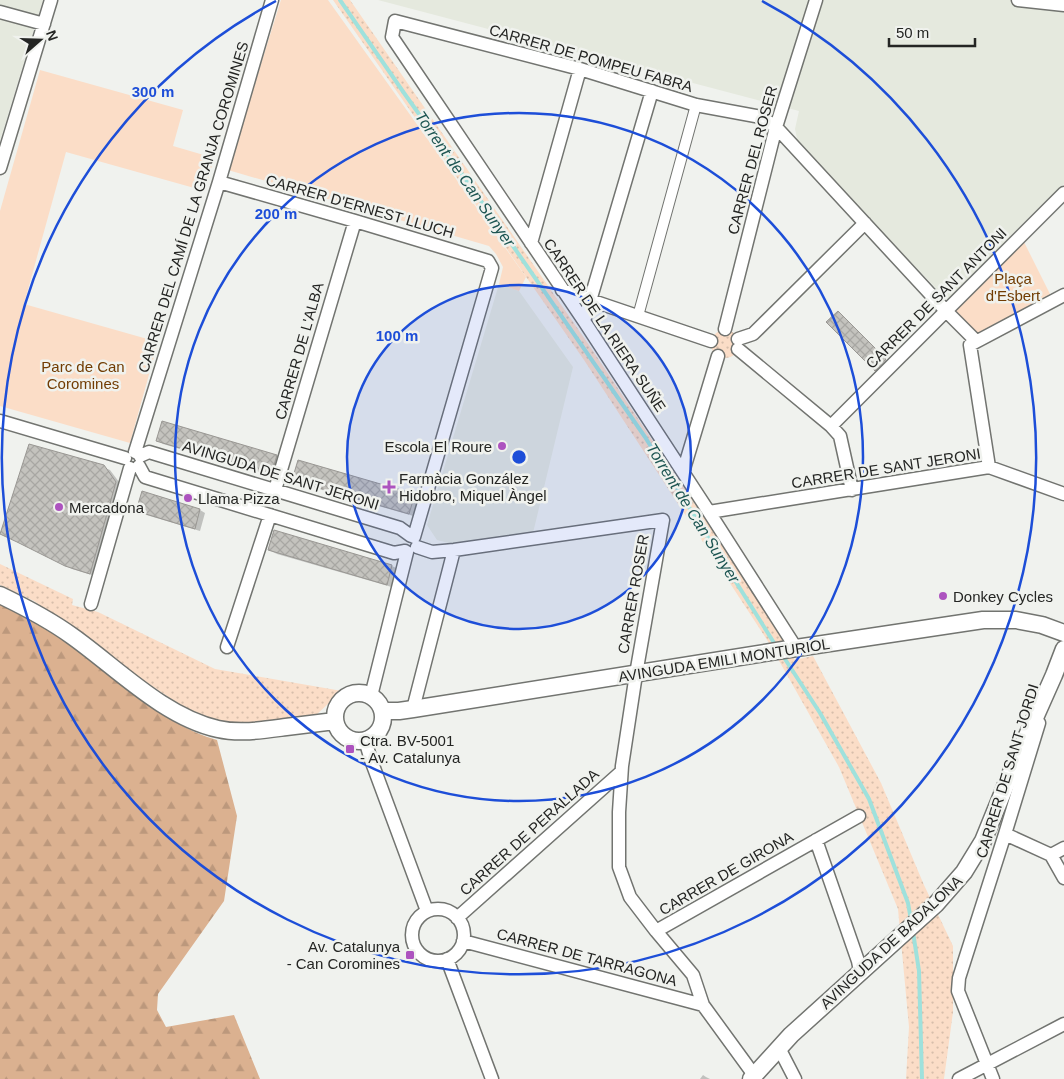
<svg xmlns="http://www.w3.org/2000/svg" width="1064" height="1079" viewBox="0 0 1064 1079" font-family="Arial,sans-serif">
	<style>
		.built { fill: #e5e9de }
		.grass { fill: url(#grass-dots) }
		.forest { fill: url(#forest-firs) }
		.park { fill: #fbddc7 }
		.shadow { fill: #0003 }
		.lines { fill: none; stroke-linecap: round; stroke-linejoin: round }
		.stream { stroke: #9fe1dc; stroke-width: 4 }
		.building { fill: url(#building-cross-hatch); stroke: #999793 }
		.pedestrian-casing { stroke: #727470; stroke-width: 12 }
		.minor-casing { stroke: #727470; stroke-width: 15 }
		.tertiary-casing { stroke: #727470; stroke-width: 19 }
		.pedestrian { stroke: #fff; stroke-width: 10 }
		.minor { stroke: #fff; stroke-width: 12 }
		.tertiary { stroke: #fff; stroke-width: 16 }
		.ring { fill: none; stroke: #1d4ed8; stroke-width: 2.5 }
		.poi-dot { fill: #ad53bf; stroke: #f0f2ee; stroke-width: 2 }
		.labels { text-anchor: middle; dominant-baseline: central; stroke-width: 5; stroke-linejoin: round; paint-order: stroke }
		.street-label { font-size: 15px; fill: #242523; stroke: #f0f2ee }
		.park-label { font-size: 15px; fill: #713c03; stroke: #f0f2ee }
		.poi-label { font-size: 15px; fill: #242523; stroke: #f0f2ee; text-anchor: start }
		.water-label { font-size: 16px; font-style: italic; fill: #1d5552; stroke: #f0f2ee }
		.centre { fill: #1d4ed8; stroke: #f0f2ee; stroke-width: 2.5 }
		.ring-label { font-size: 15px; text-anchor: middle; font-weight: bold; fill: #1d4ed8; stroke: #f0f2ee; stroke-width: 5; stroke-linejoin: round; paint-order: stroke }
	</style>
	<defs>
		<pattern id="grass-dots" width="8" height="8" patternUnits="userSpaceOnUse" patternTransform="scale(1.25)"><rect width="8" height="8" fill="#fbddc7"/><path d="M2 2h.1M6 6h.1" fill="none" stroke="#d7beab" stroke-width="1.8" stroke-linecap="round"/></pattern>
		<pattern id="forest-firs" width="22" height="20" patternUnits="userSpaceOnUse" patternTransform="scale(1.25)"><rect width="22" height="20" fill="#dbb190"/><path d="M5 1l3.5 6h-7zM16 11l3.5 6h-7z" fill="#bc987c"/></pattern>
		<pattern id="building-cross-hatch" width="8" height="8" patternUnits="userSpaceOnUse" patternTransform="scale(1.25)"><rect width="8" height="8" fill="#c4c3be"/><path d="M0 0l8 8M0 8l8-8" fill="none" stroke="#a8a7a3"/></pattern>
	</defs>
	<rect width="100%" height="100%" fill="#f0f2ee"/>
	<path class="built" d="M 0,0 L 43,0 L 0,141 Z
		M 378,0 L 1064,0 L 1064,184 L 948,301 L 798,143 L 795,129 L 799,111 Z
		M 499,284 L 519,291 L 573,367 L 533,533 L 452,544 L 437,540 L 427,525 Z"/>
	<path class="grass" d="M 333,0 L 350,0 L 589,345 L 734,563 L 795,660 L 813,656 L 881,783 L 924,885 L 953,946 L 953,1012 L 944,1079 L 906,1079 L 909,1027 L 898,909 L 839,767 L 769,643 L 584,360 Z
		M711 344a14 14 0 1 1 28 0a14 14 0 1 1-28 0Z
		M 0,564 L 73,599 L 72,605 L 98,612 L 215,669 L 342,691 L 315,716 L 287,720 L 219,724 L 185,708 L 143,680 L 34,601 L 0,585 Z"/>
	<path class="forest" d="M 0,604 C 24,616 49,628 70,644 C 117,678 161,724 217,740 L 237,816 L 224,901 L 158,994 L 157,1010 L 166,1027 L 234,1015 L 260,1079 L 0,1079 Z"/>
	<path class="park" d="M 281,0 L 328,0 L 526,277 L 519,291 L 499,284 L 503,267 L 496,254 L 489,246 L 228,170 Z
		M 40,70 L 183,110 L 173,146 L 214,158 L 205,191 L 66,152 L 24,304 L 158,342 L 130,443 L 0,406 L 0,211 Z
		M 1021,236 L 1053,300 L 981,339 L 950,308 Z"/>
	<path class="shadow" d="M 839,313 L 887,361 L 877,371 L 875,370 Z
		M 157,440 L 276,456 L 282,459 L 277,477 L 163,444 Z
		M 103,467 L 110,470 L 122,486 L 95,576 L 72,569 L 25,545 Z
		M 293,479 L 414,495 L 422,500 L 417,517 L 301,484 Z
		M 142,493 L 200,510 L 205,513 L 200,531 L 143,514 L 137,511 Z
		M 274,532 L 392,566 L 400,570 L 395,588 L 277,554 L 269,550 Z
		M 703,1075 L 706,1077 L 710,1079 L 700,1079 Z"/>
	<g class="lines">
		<path class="stream" d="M 340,0 L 404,93 L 513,246 L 645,437 L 776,646
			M 783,656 L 820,713 L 869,799 L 908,903 L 911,920
			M 913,932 L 919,971 L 922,1079"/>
	</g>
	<path class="building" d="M 838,311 L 886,359 L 875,371 L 826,322 Z
		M 162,421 L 277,455 L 271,475 L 156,441 Z
		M 29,444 L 104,465 L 116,482 L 90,574 L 65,566 L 17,542 L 0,534 Z
		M 298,460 L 415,494 L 409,514 L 292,480 Z
		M 142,491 L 200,509 L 195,529 L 136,511 Z
		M 274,530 L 392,565 L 387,585 L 268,550 Z"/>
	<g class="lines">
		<defs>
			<path id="pedestrian" d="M 638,316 L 696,105"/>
			<path id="minor" d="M 1018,0 L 1064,5
				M 0,12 L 44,24
				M 0,168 L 51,0
				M 219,182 L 355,221 L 488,261 L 492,268 L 414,537
				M 531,243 L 580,69
				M 562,290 L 590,300 L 711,341
				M 584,321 L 652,91
				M 725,329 L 776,127 L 816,0
				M 738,339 L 753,334 L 865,223
				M 738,349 L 831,426 L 840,436 L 852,490
				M 0,421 L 125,458
				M 831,426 L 1064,193
				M 135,452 L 219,182 L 272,0
				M 140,456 L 149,452 L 400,528 L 411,536
				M 139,466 L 145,477 L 394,553 L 405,551
				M 989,467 L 970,345 L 1064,295
				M 683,472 L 718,356
				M 275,490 L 355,221
				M 709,512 L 989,467 L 1064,494
				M 417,547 L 432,552 L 454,550 L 663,520 L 636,674 L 622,766 L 619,812 L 619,867 L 630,897 L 656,931
				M 91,604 L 130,468
				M 227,647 L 270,515
				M 796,648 L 709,512 L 584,321 L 392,37 L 395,21 L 580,69 L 696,105 L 761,117 L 776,127 L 946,311 L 976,341
				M 371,696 L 407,552
				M 413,709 L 454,550
				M 365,740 L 371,760 L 427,911
				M 1005,834 L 1051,855 L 1064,878
				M 816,840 L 858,961 L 860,971
				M 1051,855 L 1064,848
				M412 935a26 26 0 1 1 52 0a26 26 0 1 1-52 0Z
				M 457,918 L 621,772
				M 463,941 L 703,1005
				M 447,959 L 492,1079
				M 779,1048 L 795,1079
				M 754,1075 L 703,1005 L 693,975 L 656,931 L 859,816
				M 959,1079 L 1064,1024
				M 993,1079 L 958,991 L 959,978 L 1005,834 L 1039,723"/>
			<path id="tertiary" d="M 0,595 C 25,607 50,620 72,636 C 117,668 164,717 218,729 C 240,734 264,730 286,727 C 302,725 319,723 335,721
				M335 717a24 24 0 1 1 48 0a24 24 0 1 1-48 0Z
				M 383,711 L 399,711 L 413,709 L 783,650 L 983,620 L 1016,620 L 1042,625 L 1064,633
				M 751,1079 L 791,1035 L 936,904 L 964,872 L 983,841 L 1014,765 L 1054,675 L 1064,649"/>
		</defs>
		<use href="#pedestrian" class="pedestrian-casing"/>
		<use href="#minor" class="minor-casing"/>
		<use href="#tertiary" class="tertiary-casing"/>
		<use href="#pedestrian" class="pedestrian"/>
		<use href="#minor" class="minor"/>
		<use href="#tertiary" class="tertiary"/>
	</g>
	<circle cx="519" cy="457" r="172" fill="#1d4ed8" fill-opacity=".12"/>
	<g class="ring">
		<circle cx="519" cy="457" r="172"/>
		<circle cx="519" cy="457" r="344"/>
		<path d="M762 1A517 517 0 1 1 276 1"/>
	</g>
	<g class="poi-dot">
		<circle cx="502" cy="446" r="5"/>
		<path d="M386.5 479.5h5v5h5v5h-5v5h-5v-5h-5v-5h5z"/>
		<circle cx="188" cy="498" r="5"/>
		<circle cx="59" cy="507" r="5"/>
		<circle cx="943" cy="596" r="5"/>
		<rect x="345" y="744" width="10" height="10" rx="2.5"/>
		<rect x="405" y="950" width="10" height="10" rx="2.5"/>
	</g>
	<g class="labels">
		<g class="street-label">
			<text transform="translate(591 58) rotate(16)">CARRER DE POMPEU FABRA</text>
			<text transform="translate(752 160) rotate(-75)">CARRER DEL ROSER</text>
			<text transform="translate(360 206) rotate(16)">CARRER D'ERNEST LLUCH</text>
			<text transform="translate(193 207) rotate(-73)">CARRER DEL CAMÍ DE LA GRANJA COROMINES</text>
			<text transform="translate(936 298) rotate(-45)">CARRER DE SANT ANTONI</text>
			<text transform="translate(605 325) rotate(56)">CARRER DE LA RIERA SUÑE</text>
			<text transform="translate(299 351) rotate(-74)">CARRER DE L'ALBA</text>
			<text transform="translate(886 468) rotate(-9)">CARRER DE SANT JERONI</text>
			<text transform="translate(281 475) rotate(17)">AVINGUDA DE SANT JERONI</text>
			<text transform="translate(633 594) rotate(-80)">CARRER ROSER</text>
			<text transform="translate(724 660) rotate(-9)">AVINGUDA EMILI MONTURIOL</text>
			<text transform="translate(1007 771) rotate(-73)">CARRER DE SANT JORDI</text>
			<text transform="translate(529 832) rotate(-42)">CARRER DE PERALLADA</text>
			<text transform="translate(726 873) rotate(-30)">CARRER DE GIRONA</text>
			<text transform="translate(891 942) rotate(-43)">AVINGUDA DE BADALONA</text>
			<text transform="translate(587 957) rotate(15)">CARRER DE TARRAGONA</text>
		</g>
		<g class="park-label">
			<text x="1013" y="278">Plaça<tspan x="1013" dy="17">d'Esbert</tspan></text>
			<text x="83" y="366">Parc de Can<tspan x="83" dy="17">Coromines</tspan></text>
		</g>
		<g class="poi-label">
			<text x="492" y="446" text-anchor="end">Escola El Roure</text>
			<text x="399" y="478">Farmàcia González<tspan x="399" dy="17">Hidobro, Miquel Àngel</tspan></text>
			<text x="198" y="498">Llama Pizza</text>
			<text x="69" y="507">Mercadona</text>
			<text x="953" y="596">Donkey Cycles</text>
			<text x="360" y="740">Ctra. BV-5001<tspan x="360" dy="17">- Av. Catalunya</tspan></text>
			<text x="400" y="946" text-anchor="end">Av. Catalunya<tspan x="400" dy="17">- Can Coromines</tspan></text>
		</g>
		<g class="water-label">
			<text transform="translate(465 179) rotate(55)">Torrent de Can Sunyer</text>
			<text transform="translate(693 513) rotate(58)">Torrent de Can Sunyer</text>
		</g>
	</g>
	<circle cx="519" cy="457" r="8" class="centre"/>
	<g class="ring-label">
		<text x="153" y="97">300 m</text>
		<text x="276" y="219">200 m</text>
		<text x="397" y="341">100 m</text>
	</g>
	<g transform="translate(40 40) rotate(70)" stroke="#f0f2ee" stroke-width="4" paint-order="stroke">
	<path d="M0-4L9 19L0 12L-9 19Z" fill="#242523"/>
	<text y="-8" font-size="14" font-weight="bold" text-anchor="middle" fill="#242523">N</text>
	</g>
	<path d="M889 38v8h86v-8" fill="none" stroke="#242523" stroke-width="2.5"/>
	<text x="896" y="38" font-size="15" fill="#242523" stroke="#f0f2ee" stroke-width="4" paint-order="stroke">50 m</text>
</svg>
